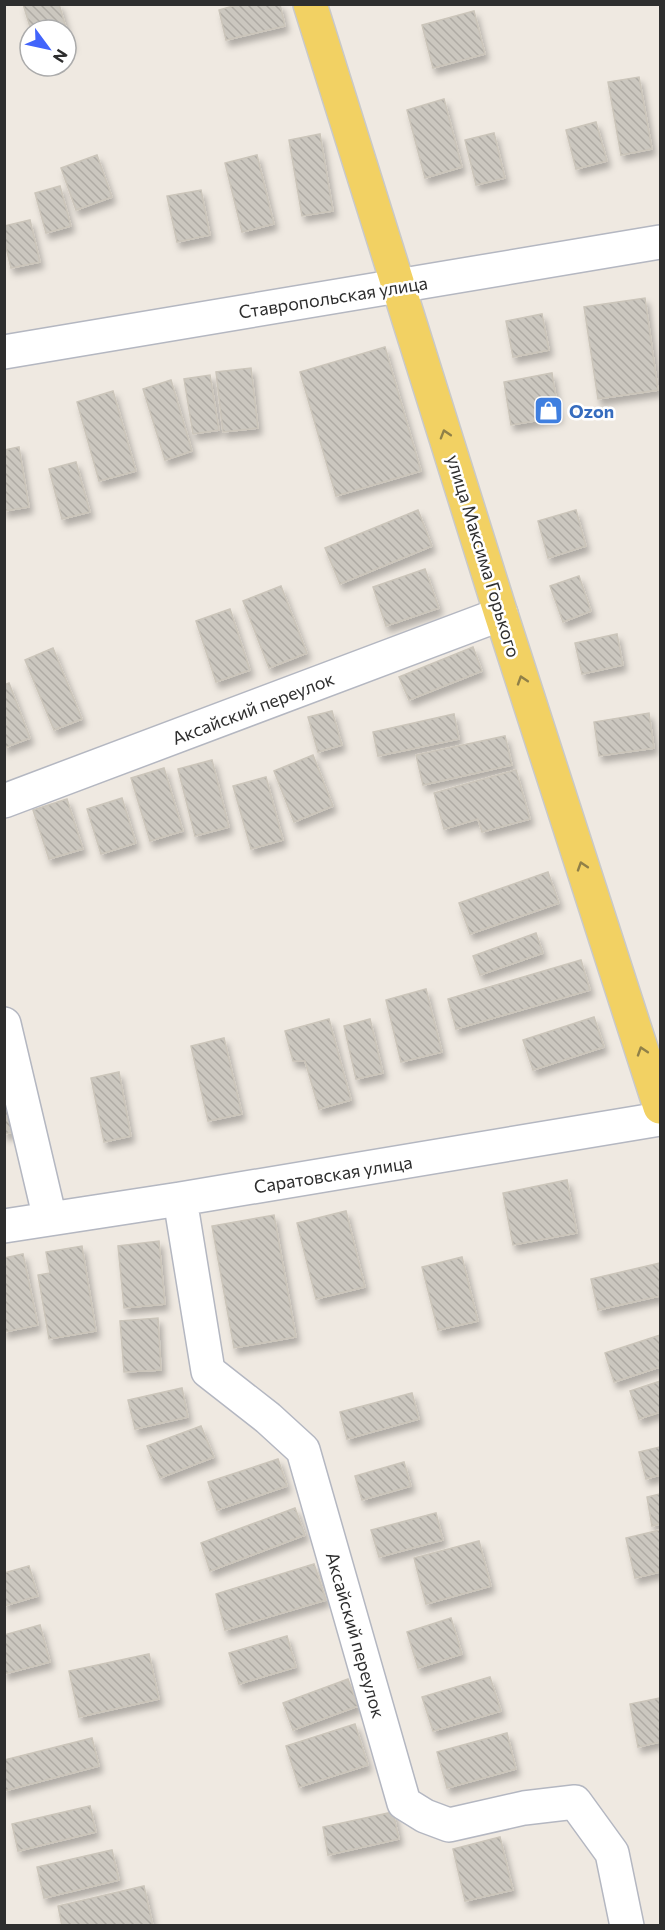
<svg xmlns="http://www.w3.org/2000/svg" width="665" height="1930" viewBox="0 0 665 1930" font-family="Commissioner,sans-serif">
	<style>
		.building { fill: url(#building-back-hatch); stroke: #cbc5ba; stroke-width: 1.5; filter: url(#shadow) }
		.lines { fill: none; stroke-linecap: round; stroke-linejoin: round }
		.minor-casing { stroke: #b4b7c1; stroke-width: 36 }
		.major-casing { stroke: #c9c9c9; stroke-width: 36 }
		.minor { stroke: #fff; stroke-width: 33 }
		.major { stroke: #f2d163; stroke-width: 33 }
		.oneway { stroke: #908048 }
		.labels { text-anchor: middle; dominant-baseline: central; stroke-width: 5; stroke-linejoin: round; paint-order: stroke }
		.street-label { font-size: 18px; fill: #2e2e2e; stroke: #fff }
		.shop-label { font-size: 18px; font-weight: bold; fill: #366cbe; stroke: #fff; text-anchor: start }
	</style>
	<defs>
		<pattern id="building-back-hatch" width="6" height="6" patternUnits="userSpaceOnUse" patternTransform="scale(1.5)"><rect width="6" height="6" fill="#cbc7bf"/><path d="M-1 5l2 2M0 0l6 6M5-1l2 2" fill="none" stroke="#afaba4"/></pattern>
		<filter id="shadow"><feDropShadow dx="3.5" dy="6" stdDeviation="3" flood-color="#0004"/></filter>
	</defs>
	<rect width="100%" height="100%" fill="#efe9e1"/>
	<path class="building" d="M 23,4 L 59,4 L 71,45 L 66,47 L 66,30 L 31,30 Z
		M 240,4 L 280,4 L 285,26 L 226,40 L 219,10 Z
		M 474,11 L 485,54 L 433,68 L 422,25 Z
		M 639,77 L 652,149 L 621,155 L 608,82 Z
		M 444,99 L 462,167 L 425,178 L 407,110 Z
		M 596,122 L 607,161 L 576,169 L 566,130 Z
		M 494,133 L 505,178 L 476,185 L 465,140 Z
		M 320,134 L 333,211 L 302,216 L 289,140 Z
		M 97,155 L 112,197 L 76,210 L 61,168 Z
		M 257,155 L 274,224 L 242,232 L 225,163 Z
		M 60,186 L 71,226 L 46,233 L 35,193 Z
		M 201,190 L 210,235 L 177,242 L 167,196 Z
		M 30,220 L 40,262 L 11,268 L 4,239 L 4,226 Z
		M 645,298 L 658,390 L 598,399 L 584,307 Z
		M 542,314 L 549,350 L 513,357 L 506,321 Z
		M 385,347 L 421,471 L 336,496 L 300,372 Z
		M 251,368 L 258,428 L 223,432 L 216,372 Z
		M 552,373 L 559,417 L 511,425 L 504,382 Z
		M 210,375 L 219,430 L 193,434 L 184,379 Z
		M 171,380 L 192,451 L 165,460 L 143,389 Z
		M 113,391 L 136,471 L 99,481 L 77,402 Z
		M 19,447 L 29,507 L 4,511 L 4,450 Z
		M 76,462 L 90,512 L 62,519 L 49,469 Z
		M 418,510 L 432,546 L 340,584 L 325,548 Z
		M 576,510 L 586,546 L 548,558 L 538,521 Z
		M 425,569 L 439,608 L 386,626 L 373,587 Z
		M 579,576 L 591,611 L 563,622 L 550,586 Z
		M 281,586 L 307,653 L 269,668 L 243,601 Z
		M 230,609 L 250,670 L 216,682 L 196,621 Z
		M 617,634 L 623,665 L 582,674 L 575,643 Z
		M 473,647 L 482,671 L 409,700 L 399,677 Z
		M 53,648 L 82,719 L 54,730 L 25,660 Z
		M 9,683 L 30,738 L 4,748 L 4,685 Z
		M 332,711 L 342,745 L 318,752 L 308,717 Z
		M 649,713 L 654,748 L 599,756 L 594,722 Z
		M 454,714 L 459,739 L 378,756 L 373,732 Z
		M 505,736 L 512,765 L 423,785 L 416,755 Z
		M 313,755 L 333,806 L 294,822 L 274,771 Z
		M 212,760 L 229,827 L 195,836 L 178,769 Z
		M 164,768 L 183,831 L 150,841 L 131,778 Z
		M 516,770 L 530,819 L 482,832 L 478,819 L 444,829 L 434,793 Z
		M 266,777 L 283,840 L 251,849 L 233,786 Z
		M 122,798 L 136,843 L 101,854 L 87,809 Z
		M 67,799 L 83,849 L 49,859 L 33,810 Z
		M 548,872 L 559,903 L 470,934 L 459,903 Z
		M 536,933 L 543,953 L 480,975 L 473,956 Z
		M 581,960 L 590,990 L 456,1029 L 448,999 Z
		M 426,989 L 442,1052 L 401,1062 L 386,1000 Z
		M 594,1017 L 604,1047 L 533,1070 L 523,1040 Z
		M 329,1019 L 351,1100 L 319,1109 L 305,1061 L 293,1061 L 285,1031 Z
		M 370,1019 L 383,1073 L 356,1079 L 344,1026 Z
		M 224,1038 L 242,1114 L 208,1121 L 191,1046 Z
		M 119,1072 L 131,1136 L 104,1142 L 91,1078 Z
		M 4,1095 L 13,1132 L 4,1134 Z
		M 567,1180 L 577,1233 L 513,1245 L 503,1193 Z
		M 346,1211 L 365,1287 L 316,1299 L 297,1223 Z
		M 274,1215 L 296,1337 L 234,1348 L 212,1226 Z
		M 159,1241 L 165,1304 L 124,1308 L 118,1246 Z
		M 82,1246 L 96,1331 L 49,1339 L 38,1275 L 50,1273 L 46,1252 Z
		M 23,1254 L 38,1325 L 4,1332 L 4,1258 Z
		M 462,1257 L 478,1321 L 438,1330 L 422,1267 Z
		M 660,1263 L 660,1296 L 598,1310 L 591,1279 Z
		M 158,1318 L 161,1370 L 124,1372 L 120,1321 Z
		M 660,1335 L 660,1367 L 614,1382 L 605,1353 Z
		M 660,1381 L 660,1412 L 639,1419 L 630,1391 Z
		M 182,1388 L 188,1417 L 135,1429 L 128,1400 Z
		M 412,1393 L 419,1419 L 347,1439 L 340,1412 Z
		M 201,1426 L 214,1457 L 160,1478 L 147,1446 Z
		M 660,1447 L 660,1475 L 646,1479 L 639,1452 Z
		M 278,1459 L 287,1486 L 217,1510 L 208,1482 Z
		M 404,1462 L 411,1486 L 362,1500 L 355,1476 Z
		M 660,1494 L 660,1524 L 652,1526 L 647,1497 Z
		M 295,1508 L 305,1535 L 210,1571 L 201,1543 Z
		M 436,1513 L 443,1540 L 379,1557 L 371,1530 Z
		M 660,1530 L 660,1572 L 635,1578 L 626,1538 Z
		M 479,1541 L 491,1586 L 426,1604 L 414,1558 Z
		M 314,1564 L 326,1600 L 225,1630 L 216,1594 Z
		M 29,1566 L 38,1596 L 4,1606 L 4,1573 Z
		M 451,1618 L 462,1654 L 418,1668 L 407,1632 Z
		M 40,1625 L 50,1662 L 4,1674 L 4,1635 Z
		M 287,1636 L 296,1667 L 239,1684 L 229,1653 Z
		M 149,1654 L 159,1699 L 79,1717 L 69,1671 Z
		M 490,1677 L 501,1711 L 433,1731 L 422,1697 Z
		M 348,1679 L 358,1706 L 293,1730 L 283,1703 Z
		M 660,1698 L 660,1742 L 638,1747 L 630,1704 Z
		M 355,1724 L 368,1765 L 299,1787 L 286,1746 Z
		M 507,1733 L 516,1769 L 447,1788 L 437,1752 Z
		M 92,1738 L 99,1766 L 4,1791 L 4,1760 Z
		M 90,1806 L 96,1832 L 18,1851 L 12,1824 Z
		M 393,1812 L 399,1839 L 328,1855 L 323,1827 Z
		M 500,1837 L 513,1890 L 465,1901 L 453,1849 Z
		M 112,1850 L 119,1880 L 44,1898 L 37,1867 Z
		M 144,1886 L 153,1926 L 62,1926 L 58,1906 Z"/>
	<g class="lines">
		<defs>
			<path id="minor" d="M 4,352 L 660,242
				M 4,801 L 501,614
				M 4,1024 L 50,1219
				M 180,1199 L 208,1371 L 268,1418 L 303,1450 L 404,1803 L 425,1816 L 449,1825 L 524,1808 L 575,1802 L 612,1853 L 627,1926
				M 4,1226 L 180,1199 L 660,1119"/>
			<path id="major" d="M 310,4 L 501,614 L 660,1107"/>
		</defs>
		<use href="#minor" class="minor-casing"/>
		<use href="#major" class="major-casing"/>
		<use href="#minor" class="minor"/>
		<use href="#major" class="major"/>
	</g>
	<defs><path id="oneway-chevron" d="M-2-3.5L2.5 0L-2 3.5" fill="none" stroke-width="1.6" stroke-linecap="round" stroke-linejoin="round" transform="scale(1.5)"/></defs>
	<g class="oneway">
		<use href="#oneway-chevron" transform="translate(445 434) rotate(-107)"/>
		<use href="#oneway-chevron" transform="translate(522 680) rotate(-108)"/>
		<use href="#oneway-chevron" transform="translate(582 866) rotate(-108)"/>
		<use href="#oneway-chevron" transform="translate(642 1051) rotate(-108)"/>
	</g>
	<defs>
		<symbol id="shop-square" viewBox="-11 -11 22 22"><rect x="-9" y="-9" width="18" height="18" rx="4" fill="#3f7fe0" stroke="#fff"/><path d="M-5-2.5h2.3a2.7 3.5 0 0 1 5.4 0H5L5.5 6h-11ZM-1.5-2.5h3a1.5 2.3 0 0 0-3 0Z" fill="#fff"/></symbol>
	</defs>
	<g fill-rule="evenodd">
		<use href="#shop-square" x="532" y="394" width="33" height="33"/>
	</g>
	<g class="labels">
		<g class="street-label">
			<text transform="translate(333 297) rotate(-9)">Ставропольская улица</text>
			<text transform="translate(484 556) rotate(73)">улица Максима Горького</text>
			<text transform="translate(253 708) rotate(-21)">Аксайский переулок</text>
			<text transform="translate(333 1174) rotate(-9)">Саратовская улица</text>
			<text transform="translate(356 1635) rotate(74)">Аксайский переулок</text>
		</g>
		<g class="shop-label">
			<text x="569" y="411">Ozon</text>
		</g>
	</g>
	<rect width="665" height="1930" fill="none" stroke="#2e2e2e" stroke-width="12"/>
	<g transform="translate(48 48) rotate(123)"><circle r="28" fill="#ffffff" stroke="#ababab" stroke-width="1.5"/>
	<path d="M0-4.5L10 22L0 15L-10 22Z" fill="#4264fb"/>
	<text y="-9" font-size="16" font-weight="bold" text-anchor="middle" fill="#2e2e2e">N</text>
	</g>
</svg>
